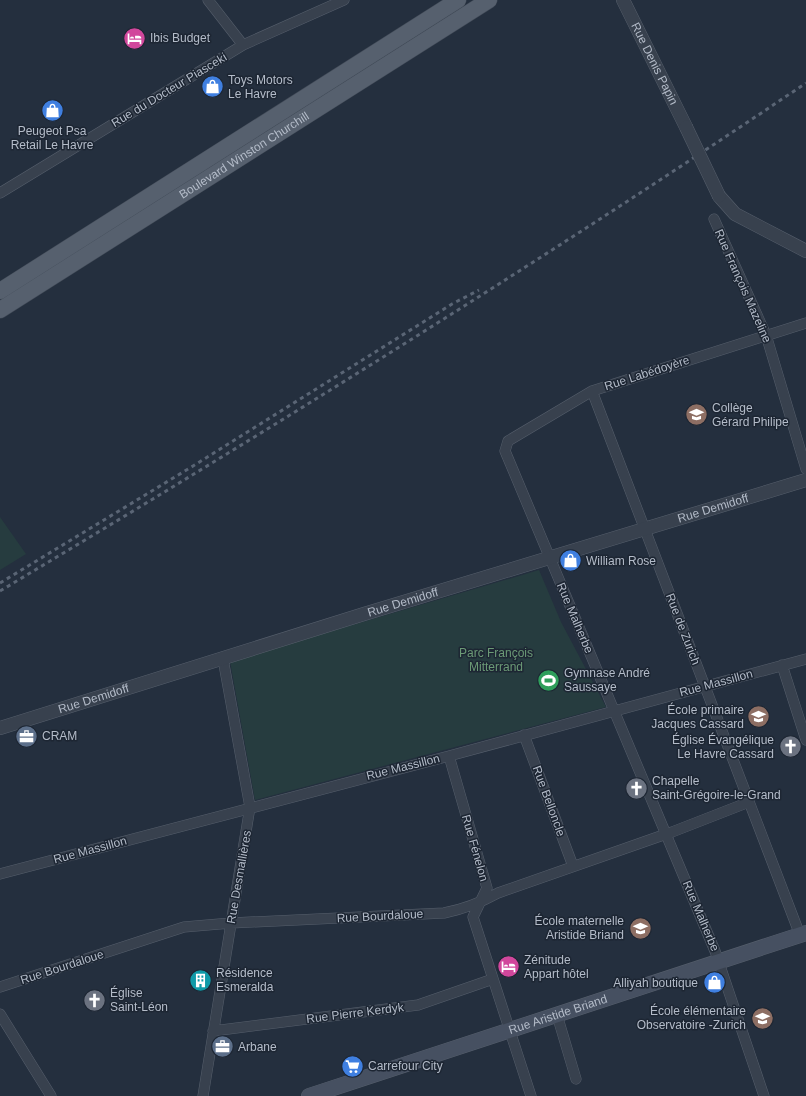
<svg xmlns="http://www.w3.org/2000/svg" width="806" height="1096" viewBox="0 0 806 1096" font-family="Arial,sans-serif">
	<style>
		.green { fill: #263c3f }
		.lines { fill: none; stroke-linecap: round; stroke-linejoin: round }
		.minor-casing { stroke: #565f6c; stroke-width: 11 }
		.tertiary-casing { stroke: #565f6c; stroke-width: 14 }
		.secondary-casing { stroke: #565f6c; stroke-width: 16 }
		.primary-casing { stroke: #414a57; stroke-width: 17 }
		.minor { stroke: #38414e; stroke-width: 10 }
		.tertiary { stroke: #38414e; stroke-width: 13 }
		.secondary { stroke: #465061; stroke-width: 15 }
		.primary { stroke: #56606e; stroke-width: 16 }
		.rail { stroke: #5a6575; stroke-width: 3; stroke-dasharray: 4 4; stroke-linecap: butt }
		.tertiary-bridge-casing { stroke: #565f6c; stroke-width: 14; stroke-linecap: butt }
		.tertiary-bridge { stroke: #38414e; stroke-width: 13 }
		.labels { text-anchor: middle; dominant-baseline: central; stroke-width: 3; stroke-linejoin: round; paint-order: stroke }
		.poi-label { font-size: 12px; fill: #b4bcc9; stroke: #1d2633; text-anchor: start }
		.street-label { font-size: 12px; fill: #b4bcc9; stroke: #1d2633 }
		.park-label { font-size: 12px; fill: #6b9a76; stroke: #1d2633 }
	</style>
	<rect width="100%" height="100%" fill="#242f3e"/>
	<path class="green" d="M 0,517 L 26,554 L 0,570 Z
		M 539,570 L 561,622 L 606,707 L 255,800 L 230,661 Z"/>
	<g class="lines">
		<defs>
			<path id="minor" d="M 208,0 L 243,45
				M 0,193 L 243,45 L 344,0
				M 714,219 L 766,335 L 806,469
				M 592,391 L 800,935
				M 782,665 L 806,740
				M 524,735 L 573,866
				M 449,756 L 487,888 L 473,917 L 531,1096
				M 0,874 L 449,756 L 806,659
				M 0,987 L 184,927 L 231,923 L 444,913 C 464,909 480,903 498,893 L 672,832 L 749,802
				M 0,1014 L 51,1096
				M 557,1015 L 576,1079
				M 213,1031 L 418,1005 L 493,979
				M 203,1096 L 250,807 L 223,659
				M 764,1096 L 715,951 L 505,451 L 508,441 L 592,391 L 806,323"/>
			<g id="tertiary">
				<path id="s1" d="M 623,0 L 686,127"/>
				<path d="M 719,196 L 735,214 L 806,251"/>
				<path id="s2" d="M 0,728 L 364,614 L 806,480"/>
			</g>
			<g id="secondary">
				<path id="s3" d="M 309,1096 L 806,933"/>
			</g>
			<g id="primary">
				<path d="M 0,291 L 458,0"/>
				<path id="s4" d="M 0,310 L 489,0"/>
			</g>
		</defs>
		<use href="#minor" class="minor-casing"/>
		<use href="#tertiary" class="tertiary-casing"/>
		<use href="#secondary" class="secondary-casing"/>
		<use href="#primary" class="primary-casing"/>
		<use href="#minor" class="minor"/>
		<use href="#tertiary" class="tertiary"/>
		<use href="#secondary" class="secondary"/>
		<use href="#primary" class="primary"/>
		<path class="rail" d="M 0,583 L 193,466 L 452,304 L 479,290
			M 0,591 C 273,428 543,260 806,83"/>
		<defs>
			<path id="tertiary-bridge" d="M 686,127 L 719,196"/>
		</defs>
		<use href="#tertiary-bridge" class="tertiary-bridge-casing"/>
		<use href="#tertiary-bridge" class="tertiary-bridge"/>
	</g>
	<defs>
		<symbol id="hotel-disc" viewBox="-11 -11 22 22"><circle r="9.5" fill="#d1479c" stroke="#1d2633"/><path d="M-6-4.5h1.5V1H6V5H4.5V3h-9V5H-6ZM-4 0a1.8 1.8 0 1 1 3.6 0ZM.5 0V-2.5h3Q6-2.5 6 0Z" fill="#fff"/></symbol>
		<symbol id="shop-disc" viewBox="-11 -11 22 22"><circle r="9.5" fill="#3f7fe0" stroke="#1d2633"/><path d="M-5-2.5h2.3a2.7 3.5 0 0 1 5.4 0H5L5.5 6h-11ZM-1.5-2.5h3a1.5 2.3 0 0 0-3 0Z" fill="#fff"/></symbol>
		<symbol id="school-disc" viewBox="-11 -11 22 22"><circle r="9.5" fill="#8d6e63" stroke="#1d2633"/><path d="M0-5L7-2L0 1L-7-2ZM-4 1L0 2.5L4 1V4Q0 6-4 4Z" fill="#fff"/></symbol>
		<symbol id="stadium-disc" viewBox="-11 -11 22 22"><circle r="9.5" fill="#2e9e5b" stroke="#1d2633"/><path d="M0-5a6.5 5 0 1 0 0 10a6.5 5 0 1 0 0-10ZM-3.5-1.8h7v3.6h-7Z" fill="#fff"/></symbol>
		<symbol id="office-disc" viewBox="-11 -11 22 22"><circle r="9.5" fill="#5c6f8a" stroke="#1d2633"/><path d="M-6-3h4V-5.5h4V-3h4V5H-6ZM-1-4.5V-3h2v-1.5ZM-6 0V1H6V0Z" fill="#fff"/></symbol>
		<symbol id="church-disc" viewBox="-11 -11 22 22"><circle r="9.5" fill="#6b7280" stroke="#1d2633"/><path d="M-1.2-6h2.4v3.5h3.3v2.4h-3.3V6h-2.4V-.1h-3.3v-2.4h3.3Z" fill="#fff"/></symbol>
		<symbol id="building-disc" viewBox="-11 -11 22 22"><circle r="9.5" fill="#0f9aa8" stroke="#1d2633"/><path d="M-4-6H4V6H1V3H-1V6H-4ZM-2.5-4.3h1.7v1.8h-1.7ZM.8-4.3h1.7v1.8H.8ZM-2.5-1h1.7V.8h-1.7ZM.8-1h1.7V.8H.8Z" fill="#fff"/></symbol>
		<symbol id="supermarket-disc" viewBox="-11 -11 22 22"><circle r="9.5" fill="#3f7fe0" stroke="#1d2633"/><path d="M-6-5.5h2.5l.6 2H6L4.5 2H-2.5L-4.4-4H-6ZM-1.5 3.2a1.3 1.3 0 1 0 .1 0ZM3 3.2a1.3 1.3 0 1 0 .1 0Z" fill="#fff"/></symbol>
	</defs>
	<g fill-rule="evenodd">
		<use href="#hotel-disc" x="122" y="26" width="25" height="25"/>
		<use href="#shop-disc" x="200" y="74" width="25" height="25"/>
		<use href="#shop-disc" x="40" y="98" width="25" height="25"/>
		<use href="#school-disc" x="684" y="402" width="25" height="25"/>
		<use href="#shop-disc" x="558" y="548" width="25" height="25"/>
		<use href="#stadium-disc" x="536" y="668" width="25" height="25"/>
		<use href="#school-disc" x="746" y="704" width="25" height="25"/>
		<use href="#office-disc" x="14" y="724" width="25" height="25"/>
		<use href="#church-disc" x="778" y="734" width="25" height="25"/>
		<use href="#church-disc" x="624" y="776" width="25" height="25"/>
		<use href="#school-disc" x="628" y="916" width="25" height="25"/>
		<use href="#hotel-disc" x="496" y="954" width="25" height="25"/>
		<use href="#building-disc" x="188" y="968" width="25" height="25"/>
		<use href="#shop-disc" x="702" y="970" width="25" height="25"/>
		<use href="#church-disc" x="82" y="988" width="25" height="25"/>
		<use href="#school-disc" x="750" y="1006" width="25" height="25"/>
		<use href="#office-disc" x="210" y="1034" width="25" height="25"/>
		<use href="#supermarket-disc" x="340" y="1054" width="25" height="25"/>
	</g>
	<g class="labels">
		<g class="poi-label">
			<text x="150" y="38">Ibis Budget</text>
			<text x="228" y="80">Toys Motors<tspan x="228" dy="14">Le Havre</tspan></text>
			<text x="52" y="131" text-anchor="middle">Peugeot Psa<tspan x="52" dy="14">Retail Le Havre</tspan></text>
			<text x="712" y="408">Collège<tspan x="712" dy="14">Gérard Philipe</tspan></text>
			<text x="586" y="561">William Rose</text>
			<text x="564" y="673">Gymnase André<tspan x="564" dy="14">Saussaye</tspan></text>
			<text x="744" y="710" text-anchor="end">École primaire<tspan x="744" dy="14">Jacques Cassard</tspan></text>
			<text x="42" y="736">CRAM</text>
			<text x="774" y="740" text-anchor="end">Église Évangélique<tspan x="774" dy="14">Le Havre Cassard</tspan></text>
			<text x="652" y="781">Chapelle<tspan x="652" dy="14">Saint-Grégoire-le-Grand</tspan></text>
			<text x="624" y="921" text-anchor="end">École maternelle<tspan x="624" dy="14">Aristide Briand</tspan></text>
			<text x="524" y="960">Zénitude<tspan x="524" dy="14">Appart hôtel</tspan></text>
			<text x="216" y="973">Résidence<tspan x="216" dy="14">Esmeralda</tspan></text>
			<text x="698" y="983" text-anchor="end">Alliyah boutique</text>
			<text x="110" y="993">Église<tspan x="110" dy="14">Saint-Léon</tspan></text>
			<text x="746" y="1011" text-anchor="end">École élémentaire<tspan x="746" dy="14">Observatoire -Zurich</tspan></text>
			<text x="238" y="1047">Arbane</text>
			<text x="368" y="1066">Carrefour City</text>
		</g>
		<g class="street-label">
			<text stroke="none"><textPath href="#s1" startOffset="71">Rue Denis Papin</textPath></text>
			<text transform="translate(169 90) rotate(-31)">Rue du Docteur Piasceki</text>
			<text stroke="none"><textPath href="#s4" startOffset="289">Boulevard Winston Churchill</textPath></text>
			<text transform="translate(743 286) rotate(66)">Rue François Mazeline</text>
			<text transform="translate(647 373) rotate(-18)">Rue Labédoyère</text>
			<text stroke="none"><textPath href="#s2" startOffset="746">Rue Demidoff</textPath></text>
			<text stroke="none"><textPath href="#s2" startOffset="422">Rue Demidoff</textPath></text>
			<text transform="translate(575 618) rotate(67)">Rue Malherbe</text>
			<text transform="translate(683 629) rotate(69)">Rue de Zurich</text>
			<text transform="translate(716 683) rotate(-15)">Rue Massillon</text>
			<text stroke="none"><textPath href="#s2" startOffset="98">Rue Demidoff</textPath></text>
			<text transform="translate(403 767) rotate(-14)">Rue Massillon</text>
			<text transform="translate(549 801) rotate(70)">Rue Belloncle</text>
			<text transform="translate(475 848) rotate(74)">Rue Fénelon</text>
			<text transform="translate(90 850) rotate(-15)">Rue Massillon</text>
			<text transform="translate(239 877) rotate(-80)">Rue Desmallières</text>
			<text transform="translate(380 916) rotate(-3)">Rue Bourdaloue</text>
			<text transform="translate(701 916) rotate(67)">Rue Malherbe</text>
			<text transform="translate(62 967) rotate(-18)">Rue Bourdaloue</text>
			<text transform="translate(355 1013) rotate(-7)">Rue Pierre Kerdyk</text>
			<text stroke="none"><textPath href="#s3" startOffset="262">Rue Aristide Briand</textPath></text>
		</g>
		<g class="park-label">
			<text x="496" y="653">Parc François<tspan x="496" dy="14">Mitterrand</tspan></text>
		</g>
	</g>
</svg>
